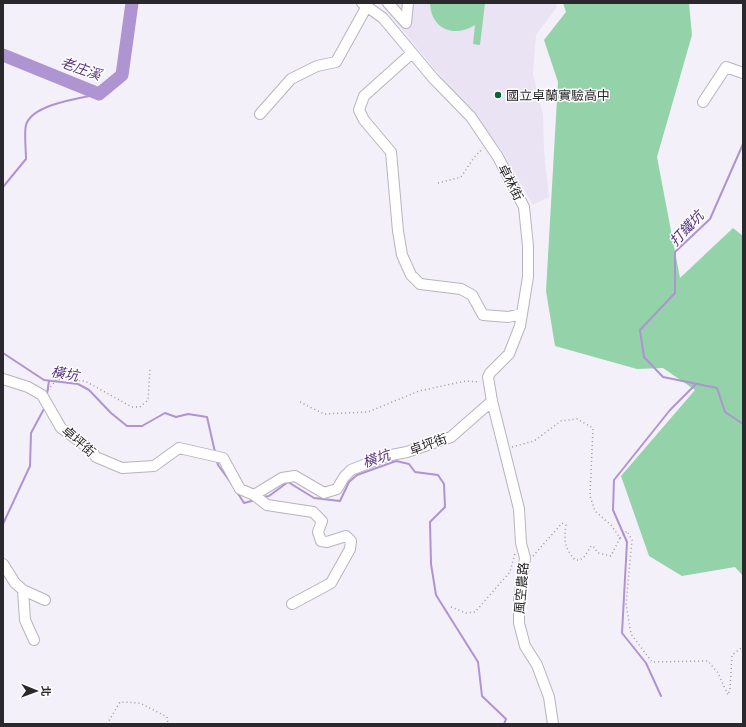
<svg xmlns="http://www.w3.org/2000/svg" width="746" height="727" viewBox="0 0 746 727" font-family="'Golos Text','Noto Sans TC',sans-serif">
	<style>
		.built { fill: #eae3f3 }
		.green { fill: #94d2aa }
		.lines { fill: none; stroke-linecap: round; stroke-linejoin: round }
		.stream { stroke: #ae94d0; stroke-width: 2 }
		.river { stroke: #ae94d0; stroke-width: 13 }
		.minor-casing { stroke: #b7b4bc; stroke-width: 12 }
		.path { stroke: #9c99a0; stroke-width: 1.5; stroke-dasharray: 1 3; stroke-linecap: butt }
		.minor { stroke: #fff; stroke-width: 10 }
		.poi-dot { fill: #02663b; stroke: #fff; stroke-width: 1.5 }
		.labels { text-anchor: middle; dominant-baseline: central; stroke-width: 3; stroke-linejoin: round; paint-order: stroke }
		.poi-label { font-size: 13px; fill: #2a282c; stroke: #fff; text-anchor: start }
		.street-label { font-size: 13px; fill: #2a282c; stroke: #fff }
		.water-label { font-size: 14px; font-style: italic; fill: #553279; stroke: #fff }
	</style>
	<rect width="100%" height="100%" fill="#f4f0fa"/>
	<path class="built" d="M 380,3 L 555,3 L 557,7 L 536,35 L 533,74 L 543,114 L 544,152 L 549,197 L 533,205 L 500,148 Z"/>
	<path class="green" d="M 430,3 L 485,3 L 480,45 L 473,44 L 475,25 C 455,38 431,30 430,3 Z
		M 563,3 L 689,3 L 692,35 L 657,157 L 680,278 L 733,228 L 743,236 L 743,576 L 735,567 L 682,576 L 649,556 L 621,476 L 695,390 L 663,368 L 637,369 L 555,346 L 546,291 L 558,82 L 544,40 L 566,12 Z"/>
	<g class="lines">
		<path class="stream" d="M 743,144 L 710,219 L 675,252 L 675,293 L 640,330 L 644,357 L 663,377 L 717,388 L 725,412 L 743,424
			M 3,187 L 26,159 C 26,151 24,132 26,125 C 32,104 81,98 99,94
			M 3,353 L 44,380 L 78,384 L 89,390 L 111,413 L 127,426 L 142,426 L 165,413 L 176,417 L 188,414 L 207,417 L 215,452
			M 47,394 L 49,381
			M 217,461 L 218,465 L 234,487
			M 237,492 L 244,503 L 255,500
			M 263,497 L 269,496 L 288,482 L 314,498 L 340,501 L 349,482 L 357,475 L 396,461 L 409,464 L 415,472 L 438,475 L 444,484 L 445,507 L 430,522 L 431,564 L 436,595 L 478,662 L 482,696 L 506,719 L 504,724
			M 3,524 L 30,466 L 31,433 L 45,407
			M 661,696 L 646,663 L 622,633 L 627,542 L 613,510 L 614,480 L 670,410 L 695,385"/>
		<path class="river" d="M 3,55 L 99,94 L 122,75 L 132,3"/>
		<defs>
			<path id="minor" d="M 362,3 L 383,18 L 433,78 L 471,117 L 498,157 L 524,207 L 528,246 L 528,277 L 520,326 L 509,354 L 490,373 L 488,377 L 492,401 L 519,509 L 521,543 L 525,558 L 519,601 L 519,623 L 525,646 L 537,665 L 549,697 L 553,724
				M 388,3 L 406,23 L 408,3
				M 412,53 L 364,96 L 359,110 L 364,120 L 391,152 L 398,231 L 402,255 L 411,275 L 420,284 L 461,289 L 472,295 L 483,315 L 508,317 L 522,314
				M 703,102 L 726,67 L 743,73
				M 260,114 L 291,79 L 317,66 L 336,62 L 367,6
				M 3,379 L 28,387 L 42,395 L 61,428 L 90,449 L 96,457 L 122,468 L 154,466 L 179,448 L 223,458 L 240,489 L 254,495 L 282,478 L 295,476 L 324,493 L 337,489 L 344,477 L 351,470 L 386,456 L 407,452 L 451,437 L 492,401
				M 254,495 L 267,505 L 313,512 L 322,521 L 318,532 L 321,541 L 327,542 L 346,536 L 351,541 L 350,549 L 331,583 L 292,604
				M 3,564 L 15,583 L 23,590 L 25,620 L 34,640
				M 23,590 L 45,600"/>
		</defs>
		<use href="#minor" class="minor-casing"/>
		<path class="path" d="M 438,183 L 461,177 L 473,159 L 483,148
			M 48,390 L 57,379 L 85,381 L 132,407 L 140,407 L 148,400 L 150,369
			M 300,402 L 324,414 L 368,412 L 419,391 L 466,381 L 480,382
			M 512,447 L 534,441 L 561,421 L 577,419 L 593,428 L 590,496 L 595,511 L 611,525 L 620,538 L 611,556 L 598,553 L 593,546 L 591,546 L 585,556 L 580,560 L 575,560 C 564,547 564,540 566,525 L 562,523 L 533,556
			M 620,538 L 627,531 L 632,540 L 626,604 L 631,634 L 652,662 L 708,661 L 718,673 L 728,695 L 730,689 L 732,655 L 741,648
			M 451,607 L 466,613 L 475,612 L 510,572 L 515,553
			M 107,724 L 120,702 L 140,703 L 167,717 L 168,724"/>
		<use href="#minor" class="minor"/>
	</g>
	<circle class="poi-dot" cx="498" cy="95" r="4"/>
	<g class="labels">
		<g class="poi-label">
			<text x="506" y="95">國立卓蘭實驗高中</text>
		</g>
		<g class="street-label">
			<text transform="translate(511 182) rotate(63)">卓林街</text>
			<text transform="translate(79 441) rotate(41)">卓坪街</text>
			<text transform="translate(428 444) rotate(-19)">卓坪街</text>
			<text transform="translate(521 588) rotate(-85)">風空農路</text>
		</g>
		<g class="water-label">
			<text transform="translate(81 68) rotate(19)">老庄溪</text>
			<text transform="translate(686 228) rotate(-47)">打鐵坑</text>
			<text transform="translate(65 373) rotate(10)">橫坑</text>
			<text transform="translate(376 458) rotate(-18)">橫坑</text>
		</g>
	</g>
	<rect width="746" height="727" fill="none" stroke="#2a282c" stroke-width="8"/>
	<g transform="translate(36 691) rotate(91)" stroke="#ffffff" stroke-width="3" paint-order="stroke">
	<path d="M0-3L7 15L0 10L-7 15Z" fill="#2a282c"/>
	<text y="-6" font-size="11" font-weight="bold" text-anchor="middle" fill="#2a282c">北</text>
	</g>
</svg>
